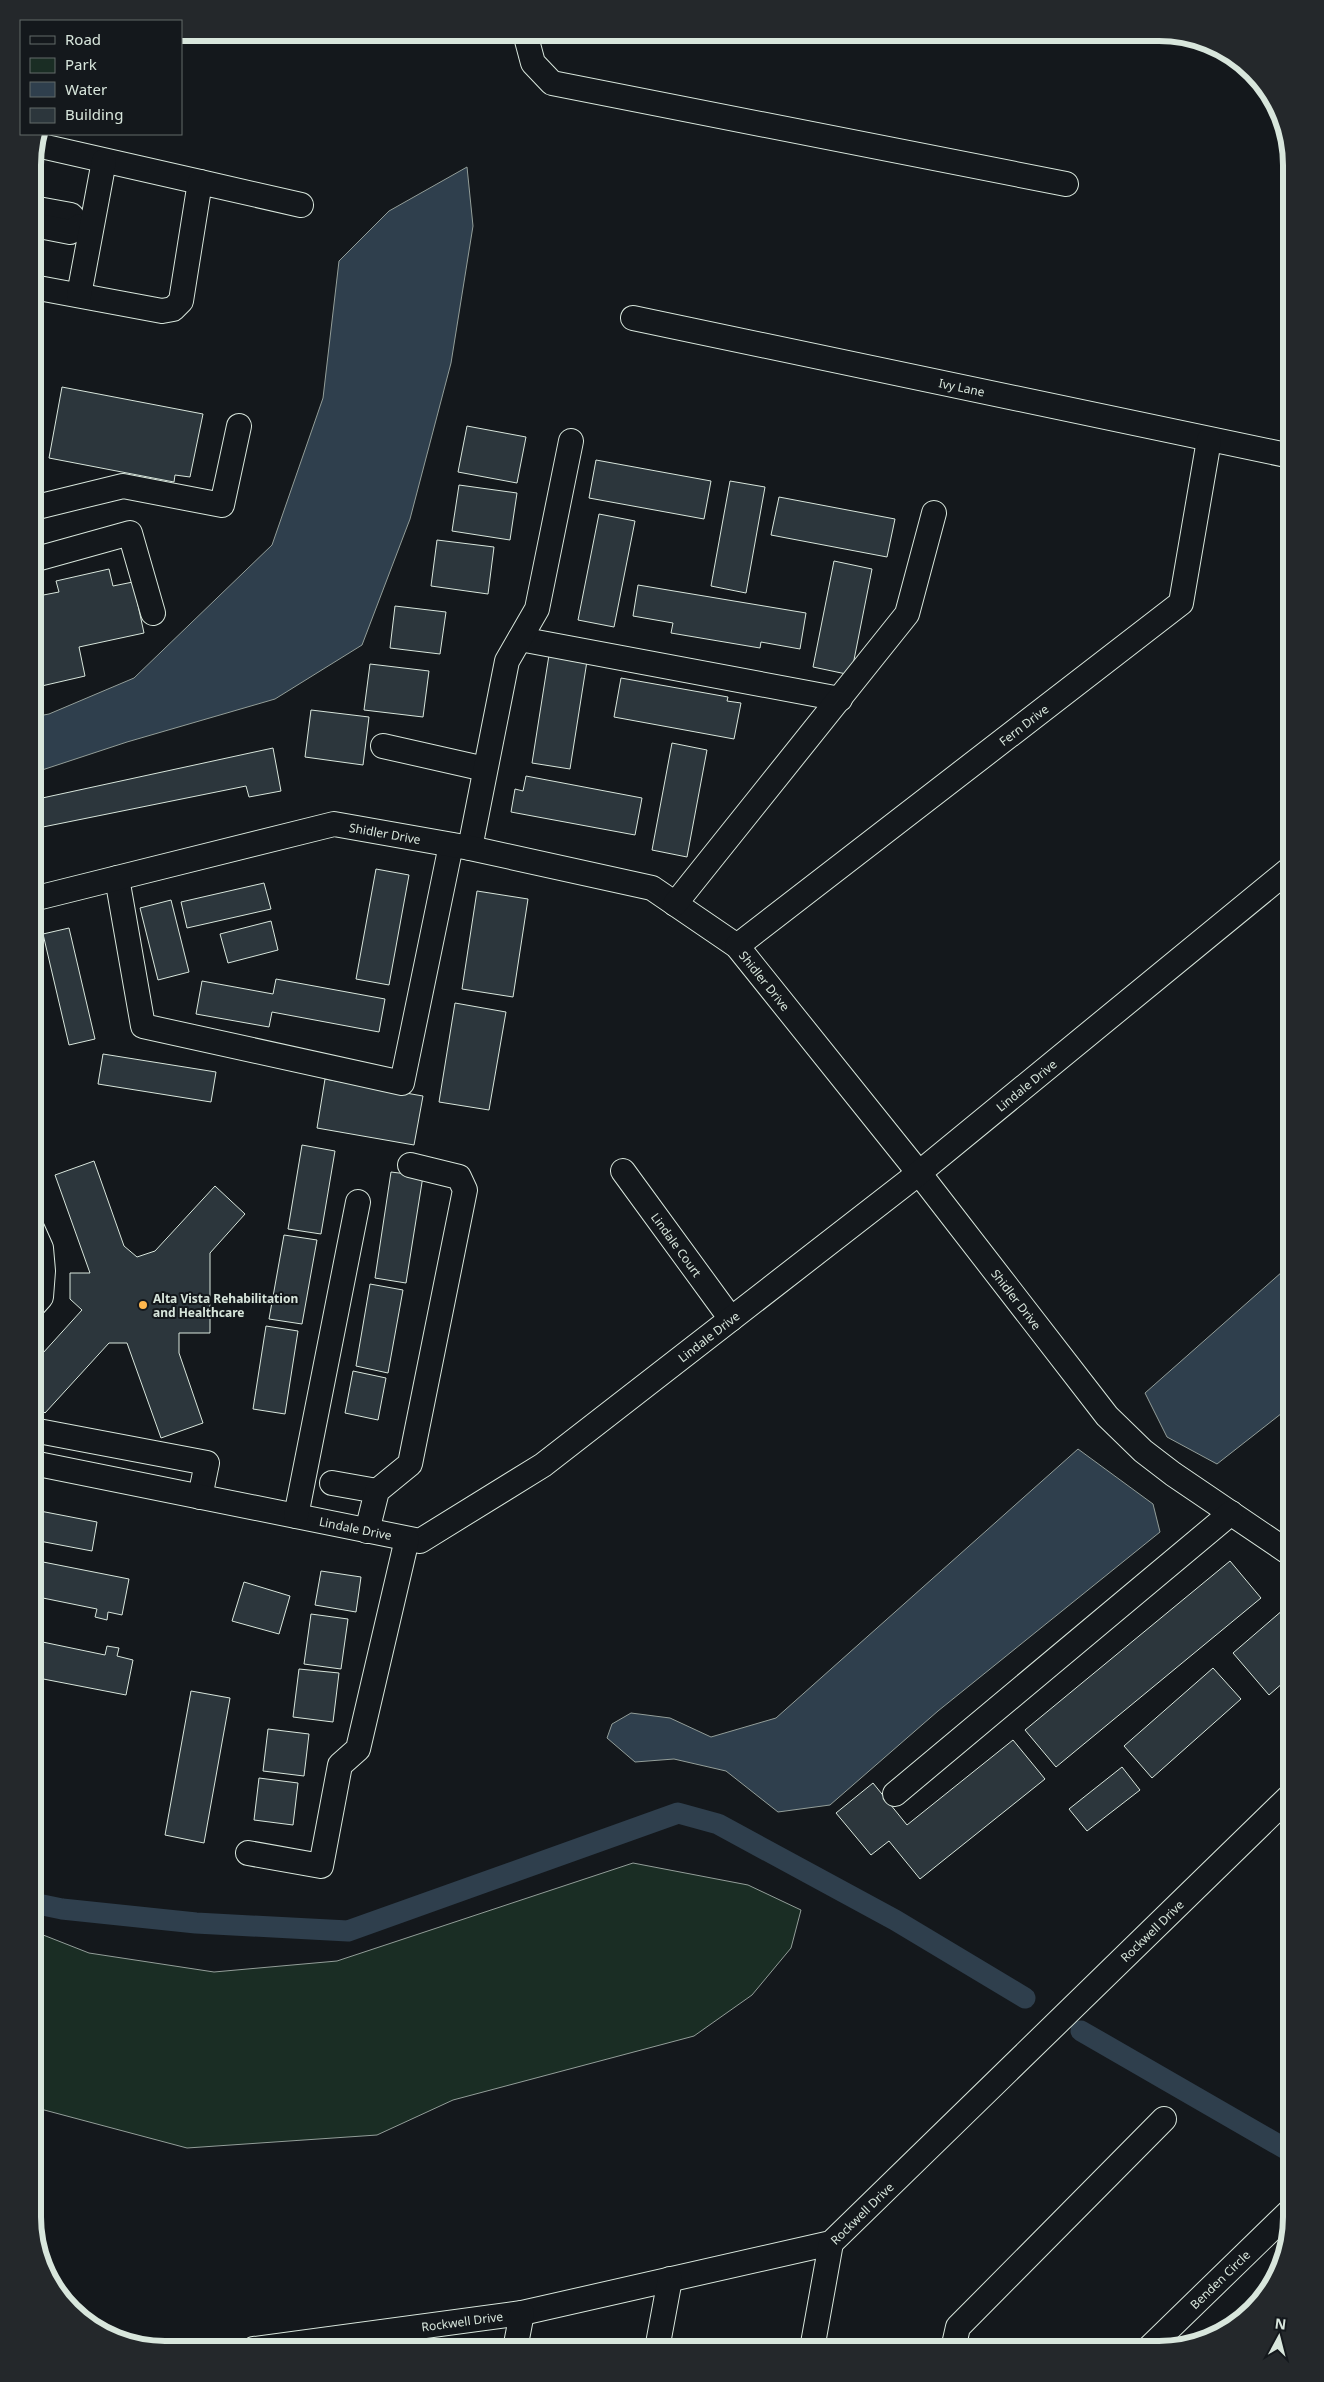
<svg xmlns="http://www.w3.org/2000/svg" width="1324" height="2382" viewBox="0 0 1324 2382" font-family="'Noto Sans',sans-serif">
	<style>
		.green { fill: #1a2d24; stroke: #939e99 }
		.water { fill: #2f3f4d; stroke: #939e99 }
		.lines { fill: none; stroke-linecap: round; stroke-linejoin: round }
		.canal { stroke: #2f3f4d; stroke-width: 21 }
		.building { fill: #2c363c; stroke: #d8e6dc }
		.minor-casing { stroke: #d8e6dc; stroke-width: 26 }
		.minor { stroke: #14181c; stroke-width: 24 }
		.poi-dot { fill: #ffb74d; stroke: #14181c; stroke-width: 2 }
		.labels { text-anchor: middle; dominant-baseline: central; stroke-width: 4; stroke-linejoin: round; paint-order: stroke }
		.street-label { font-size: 12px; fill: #d8e6dc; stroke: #14181c }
		.poi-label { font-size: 12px; font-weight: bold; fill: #d8e6dc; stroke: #14181c; text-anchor: start }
		.rim { fill: none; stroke: #d8e6dc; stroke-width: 6 }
	</style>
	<rect width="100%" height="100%" fill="#14181c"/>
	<path class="green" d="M 633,1863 L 748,1885 L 801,1910 L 791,1948 L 752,1995 L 694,2036 L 453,2100 L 377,2135 L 187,2148 L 33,2107 L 33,1931 L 89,1953 L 214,1972 L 337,1961 Z"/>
	<path class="water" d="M 467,167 L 473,226 L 451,363 L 410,519 L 362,645 L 275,699 L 127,742 L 33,773 L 33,717 L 49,714 L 134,678 L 272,545 L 323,398 L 339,261 L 389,211 Z
		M 1291,1264 L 1291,1406 L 1217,1464 L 1167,1437 L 1145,1393 Z
		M 1078,1449 L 1153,1504 L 1160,1532 L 938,1711 L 830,1805 L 778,1812 L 726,1771 L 674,1759 L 635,1762 L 607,1738 L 612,1724 L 631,1713 L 670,1718 L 711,1737 L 776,1718 Z"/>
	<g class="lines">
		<path class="canal" d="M 33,1903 L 62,1909 L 196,1923 L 348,1931 L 678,1813 L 718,1824 L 895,1920 L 1025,1998
			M 1081,2031 L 1291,2152"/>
	</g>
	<path class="building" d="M 62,387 L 203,414 L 190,477 L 175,475 L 174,482 L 49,458 Z
		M 467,426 L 526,437 L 517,483 L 458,472 Z
		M 596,460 L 711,481 L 704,519 L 589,498 Z
		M 730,481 L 765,487 L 746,593 L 711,586 Z
		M 459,485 L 517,493 L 510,540 L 452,531 Z
		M 779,497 L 895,519 L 887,557 L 771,535 Z
		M 599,514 L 635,521 L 614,627 L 578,620 Z
		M 437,540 L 494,547 L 488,594 L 431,586 Z
		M 834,561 L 872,569 L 851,675 L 813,667 Z
		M 109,569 L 113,586 L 133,582 L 144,633 L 79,647 L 85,676 L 33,688 L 33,597 L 59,592 L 56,581 Z
		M 638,585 L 806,613 L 800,649 L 761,642 L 760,648 L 671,633 L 673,623 L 633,616 Z
		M 395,606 L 446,612 L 440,654 L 390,648 Z
		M 549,655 L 587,661 L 570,769 L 532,763 Z
		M 370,664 L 429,671 L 423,717 L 364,710 Z
		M 621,678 L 728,697 L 727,701 L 741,703 L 734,739 L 614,717 Z
		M 311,710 L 369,717 L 363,765 L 305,757 Z
		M 672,743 L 707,750 L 687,857 L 652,850 Z
		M 273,748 L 281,791 L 249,797 L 246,786 L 33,829 L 33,800 Z
		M 526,776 L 642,798 L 635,835 L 511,812 L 515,789 L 523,791 Z
		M 376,869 L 409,875 L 389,985 L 356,979 Z
		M 264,883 L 271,909 L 187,928 L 181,902 Z
		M 477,891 L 528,899 L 513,997 L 462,989 Z
		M 171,900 L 189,972 L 158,980 L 140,908 Z
		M 271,921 L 278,950 L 228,963 L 220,934 Z
		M 69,928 L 95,1039 L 69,1045 L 43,934 Z
		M 33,978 L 39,979 L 33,1018 Z
		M 276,979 L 385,999 L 379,1032 L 272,1012 L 269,1027 L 196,1014 L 202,981 L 273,994 Z
		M 455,1003 L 506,1012 L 489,1110 L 439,1102 Z
		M 103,1054 L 216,1072 L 211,1102 L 98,1084 Z
		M 325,1079 L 423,1096 L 414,1145 L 317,1128 Z
		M 302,1145 L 335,1151 L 321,1234 L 288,1229 Z
		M 94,1161 L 124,1246 L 137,1257 L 155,1251 L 215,1186 L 245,1214 L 210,1253 L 210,1333 L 179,1333 L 179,1353 L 203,1423 L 161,1438 L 127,1343 L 109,1343 L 45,1413 L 33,1402 L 33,1364 L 82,1310 L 70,1299 L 70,1273 L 90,1273 L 55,1175 Z
		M 391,1172 L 423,1176 L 406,1283 L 375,1278 Z
		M 284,1235 L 317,1240 L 302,1324 L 269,1319 Z
		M 370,1284 L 403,1290 L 388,1373 L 356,1366 Z
		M 266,1326 L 298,1331 L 285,1414 L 253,1409 Z
		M 353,1371 L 386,1378 L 378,1420 L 345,1413 Z
		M 40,1511 L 97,1522 L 92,1551 L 34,1540 Z
		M 33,1560 L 129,1579 L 122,1615 L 108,1612 L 107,1620 L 95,1617 L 97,1609 L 33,1596 Z
		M 1230,1561 L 1261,1598 L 1056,1767 L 1025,1730 Z
		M 321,1571 L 361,1577 L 356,1612 L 315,1605 Z
		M 244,1582 L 290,1596 L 279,1634 L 232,1621 Z
		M 1291,1603 L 1291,1676 L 1269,1695 L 1233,1653 Z
		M 311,1614 L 348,1619 L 341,1669 L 304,1664 Z
		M 33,1640 L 105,1655 L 107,1646 L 119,1648 L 117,1656 L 133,1660 L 126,1695 L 33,1677 Z
		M 1213,1668 L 1241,1699 L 1152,1778 L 1124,1746 Z
		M 299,1669 L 339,1673 L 333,1722 L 293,1717 Z
		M 191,1691 L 230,1698 L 204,1843 L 165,1835 Z
		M 268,1729 L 309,1734 L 304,1776 L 263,1771 Z
		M 1013,1740 L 1045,1779 L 920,1879 L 889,1841 L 871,1855 L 836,1813 L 873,1783 L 907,1825 Z
		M 1122,1767 L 1140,1790 L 1087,1831 L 1069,1809 Z
		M 259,1778 L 298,1783 L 293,1825 L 254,1820 Z"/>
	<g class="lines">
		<defs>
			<g id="minor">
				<path d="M 525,33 L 533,63 L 552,83 L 1066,184"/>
				<path d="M 37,145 L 200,182"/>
				<path d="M 33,214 L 38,209 L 71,215 L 80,226 L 91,228"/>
				<path d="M 33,221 L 34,225 L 70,232 L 80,226"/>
				<path d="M 33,287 L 162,311 L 173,309 L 181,301 L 200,182 L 301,205"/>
				<path d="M 79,295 L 104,161"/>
				<path id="s1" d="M 633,318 L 1291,456"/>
				<path d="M 33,508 L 123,486 L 222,505 L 239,426"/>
				<path d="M 33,560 L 130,533 L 153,613"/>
				<path d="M 520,639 L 840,699"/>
				<path d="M 383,746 L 485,769"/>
				<path d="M 470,848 L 507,661 L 537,609 L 571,441"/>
				<path d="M 117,878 L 143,1026 L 402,1083 L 451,845"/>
				<path id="s2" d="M 33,899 L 334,824 L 470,848 L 652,888 L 737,946 L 919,1173 L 1107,1416 L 1143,1451 L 1173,1474 L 1291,1554"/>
				<path d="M 675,904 L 907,614 L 934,513"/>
				<path id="s3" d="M 737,946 L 1181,603 L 1209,440"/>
				<path id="s4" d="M 623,1171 L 731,1319"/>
				<path d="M 33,1306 L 41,1297 L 43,1271 L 41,1248 L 33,1230"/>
				<path d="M 33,1430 L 207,1463 L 200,1497"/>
				<path id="s5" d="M 33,1463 L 420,1541 L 543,1465 L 919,1173 L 1291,868"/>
				<path d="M 332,1483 L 377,1491"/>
				<path d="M 296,1516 L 358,1202"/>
				<path d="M 367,1531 L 377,1491 L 410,1464 L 465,1190 L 459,1177 L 410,1165"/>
				<path d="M 895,1794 L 1231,1513"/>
				<path d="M 248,1853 L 321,1866 L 340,1765 L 358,1749 L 407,1539"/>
				<path id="s6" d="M 254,2349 L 522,2313 L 831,2243 L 1291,1795"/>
				<path d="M 515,2349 L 522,2313"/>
				<path d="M 657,2349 L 670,2279"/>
				<path d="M 812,2349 L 831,2243"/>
				<path d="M 953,2349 L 958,2327 L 1164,2119"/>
				<path id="s7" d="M 1148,2349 L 1291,2210"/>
			</g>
		</defs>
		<use href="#minor" class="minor-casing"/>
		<use href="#minor" class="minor"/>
	</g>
	<circle class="poi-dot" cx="143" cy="1305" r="5"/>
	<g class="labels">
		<g class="street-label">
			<text stroke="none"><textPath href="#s1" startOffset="336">Ivy Lane</textPath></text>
			<text stroke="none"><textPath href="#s3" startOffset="362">Fern Drive</textPath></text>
			<text stroke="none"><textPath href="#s2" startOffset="362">Shidler Drive</textPath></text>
			<text stroke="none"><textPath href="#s2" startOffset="782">Shidler Drive</textPath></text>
			<text stroke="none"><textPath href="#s5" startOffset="1154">Lindale Drive</textPath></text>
			<text stroke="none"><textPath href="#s4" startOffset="91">Lindale Court</textPath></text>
			<text stroke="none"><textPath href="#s2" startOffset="1188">Shidler Drive</textPath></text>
			<text stroke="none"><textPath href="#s5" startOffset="749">Lindale Drive</textPath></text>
			<text stroke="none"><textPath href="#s5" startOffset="329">Lindale Drive</textPath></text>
			<text stroke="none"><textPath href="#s6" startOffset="1035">Rockwell Drive</textPath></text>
			<text stroke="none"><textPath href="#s6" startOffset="630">Rockwell Drive</textPath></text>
			<text stroke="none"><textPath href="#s7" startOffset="100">Benden Circle</textPath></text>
			<text stroke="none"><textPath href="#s6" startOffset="210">Rockwell Drive</textPath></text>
		</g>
		<g class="poi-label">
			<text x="153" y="1298">Alta Vista Rehabilitation<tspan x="153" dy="14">and Healthcare</tspan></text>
		</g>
	</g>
	<path d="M0 0H1324V2382H0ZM165 41H1159A124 124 0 0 1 1283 165V2217A124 124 0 0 1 1159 2341H165A124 124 0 0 1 41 2217V165A124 124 0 0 1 165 41Z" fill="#24282b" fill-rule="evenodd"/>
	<path class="rim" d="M165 41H1159A124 124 0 0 1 1283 165V2217A124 124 0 0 1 1159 2341H165A124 124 0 0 1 41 2217V165A124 124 0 0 1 165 41Z"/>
	<rect x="20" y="20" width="162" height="115" fill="#14181c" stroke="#626a69"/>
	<rect x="30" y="36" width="25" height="8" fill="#14181c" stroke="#626a69"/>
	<text x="65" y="45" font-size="15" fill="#d8e6dc">Road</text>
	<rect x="30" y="58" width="25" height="15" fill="#1a2d24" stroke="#626a69"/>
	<text x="65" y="70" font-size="15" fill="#d8e6dc">Park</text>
	<rect x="30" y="82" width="25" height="15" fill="#2f3f4d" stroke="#626a69"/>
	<text x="65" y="95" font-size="15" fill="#d8e6dc">Water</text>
	<rect x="30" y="108" width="25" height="15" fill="#2c363c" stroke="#626a69"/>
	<text x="65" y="120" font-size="15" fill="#d8e6dc">Building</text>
	<g transform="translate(1279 2337) rotate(7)" stroke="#14181c" stroke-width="4" paint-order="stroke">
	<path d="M0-4L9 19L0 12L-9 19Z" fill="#d8e6dc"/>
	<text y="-8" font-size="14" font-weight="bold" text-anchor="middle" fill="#d8e6dc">N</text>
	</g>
</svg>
